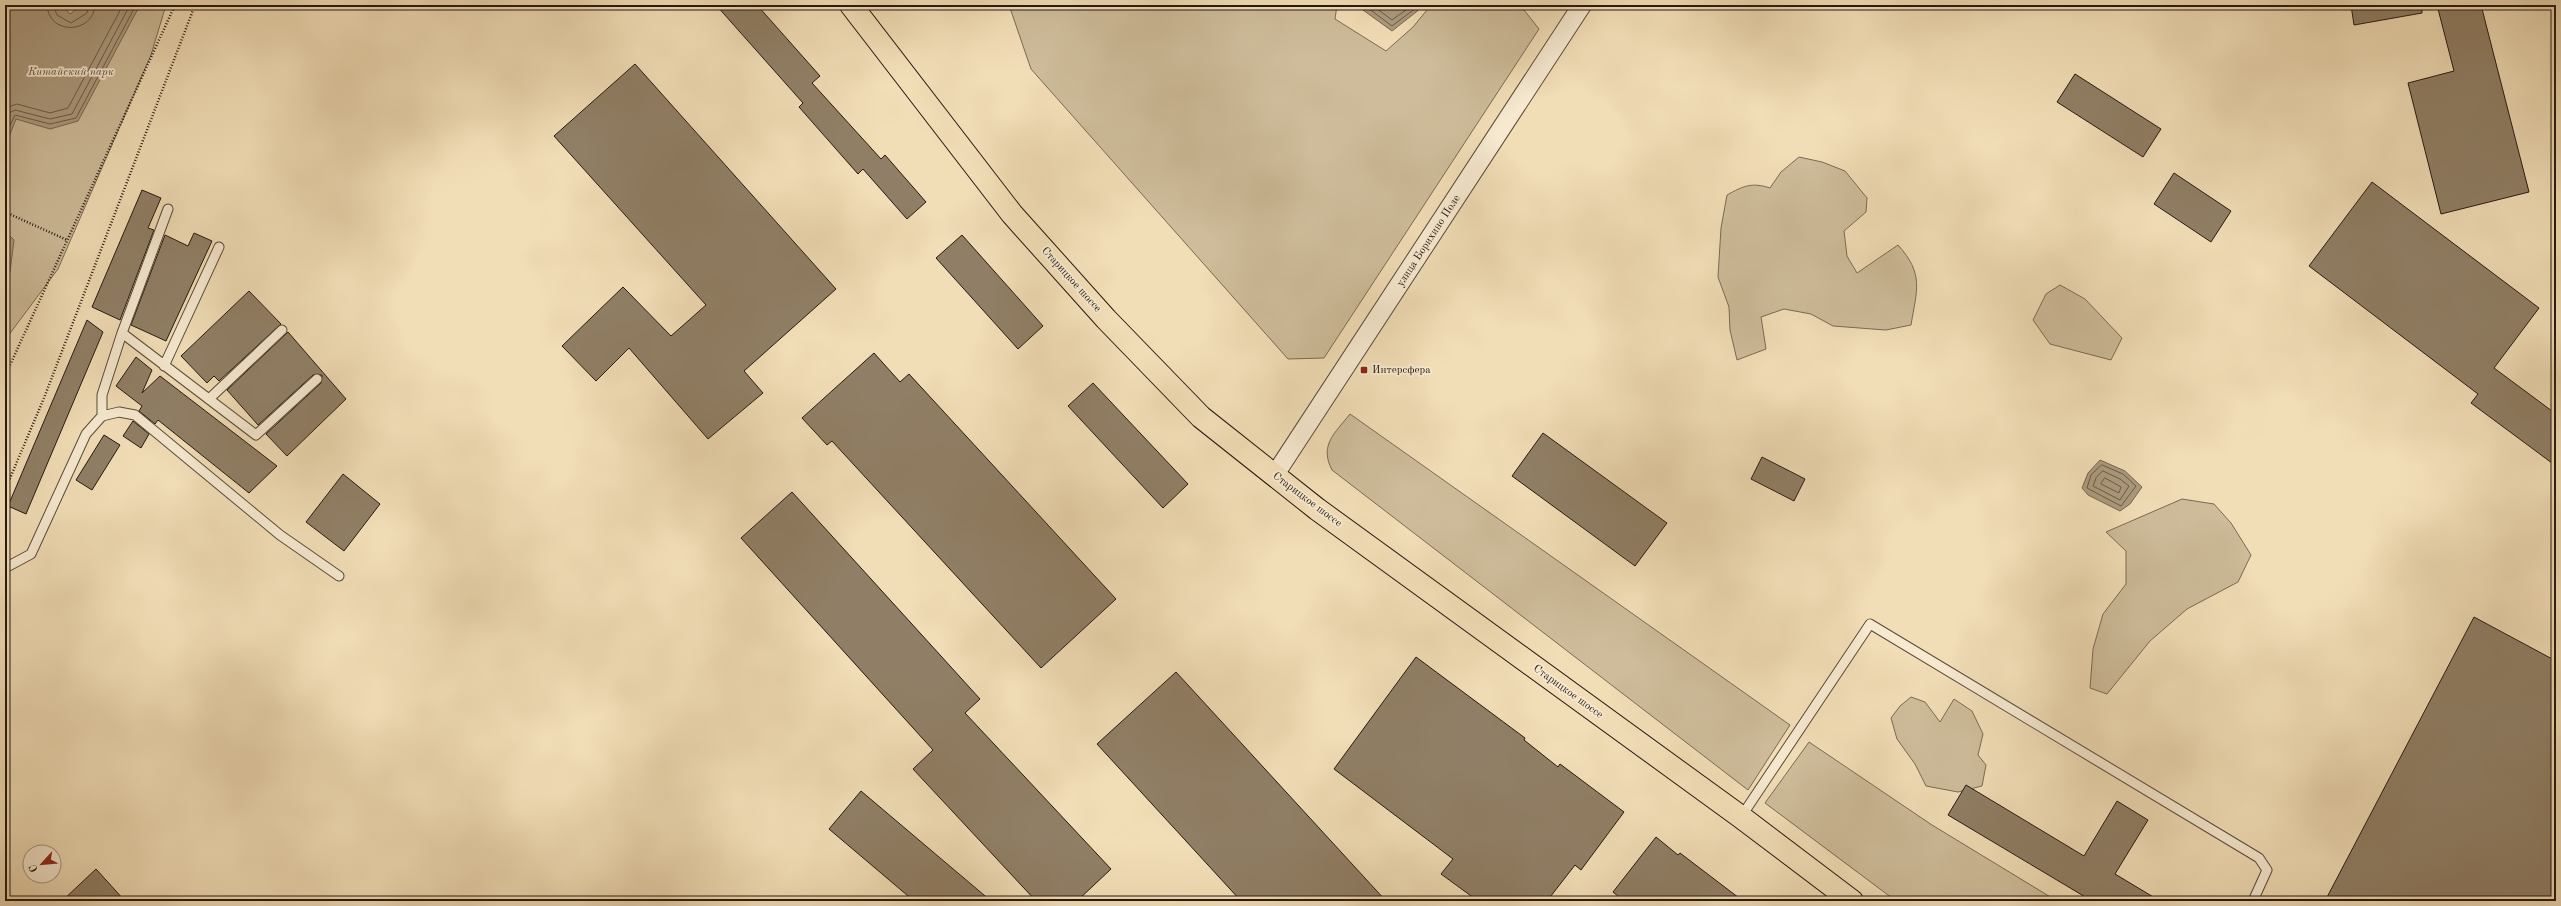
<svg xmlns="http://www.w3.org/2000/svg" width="2561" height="906" viewBox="0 0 2561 906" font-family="'Old Standard TT',serif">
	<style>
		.green { fill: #cebc9a; stroke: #7a6a55 }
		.water { fill: #ac9a7e; stroke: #766652 }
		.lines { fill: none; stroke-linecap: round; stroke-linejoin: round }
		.shore { stroke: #695a47; stroke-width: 1 }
		.building { fill: #907f66; stroke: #261910 }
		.service-casing { stroke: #594a3a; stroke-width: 11 }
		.minor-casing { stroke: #594a3a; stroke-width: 20 }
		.primary-casing { stroke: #261910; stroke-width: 24 }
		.path { stroke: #261910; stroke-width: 2.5; stroke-dasharray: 1 2; stroke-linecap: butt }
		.service { stroke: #f6e9d0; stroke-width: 9 }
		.minor { stroke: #f6e9d0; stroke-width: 18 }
		.primary { stroke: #f1ddb6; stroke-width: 22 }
		.poi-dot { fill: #8f2418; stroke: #f6e9d0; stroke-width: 1.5 }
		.labels { text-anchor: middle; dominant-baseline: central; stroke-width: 3.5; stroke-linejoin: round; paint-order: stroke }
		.park-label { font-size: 11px; font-style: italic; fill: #584a39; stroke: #f6e9d0 }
		.street-label { font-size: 11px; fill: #261910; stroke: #f6e9d0 }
		.poi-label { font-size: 11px; fill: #261910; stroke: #f6e9d0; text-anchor: start }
	</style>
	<rect width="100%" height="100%" fill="#f1ddb6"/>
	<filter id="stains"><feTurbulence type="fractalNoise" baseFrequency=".005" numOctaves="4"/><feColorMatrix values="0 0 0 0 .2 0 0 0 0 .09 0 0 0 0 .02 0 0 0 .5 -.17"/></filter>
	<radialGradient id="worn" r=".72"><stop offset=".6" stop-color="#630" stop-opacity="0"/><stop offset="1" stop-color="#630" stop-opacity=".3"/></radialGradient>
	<path class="green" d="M 5,5 L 166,5 L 151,55 L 58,269 L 5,340 Z
		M 1009,5 L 1337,5 L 1335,19 L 1386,51 L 1413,27 L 1431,5 L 1520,5 L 1539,29 L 1324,358 L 1288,359 L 1031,69 Z
		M 1799,157 L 1822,162 L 1845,171 L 1867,198 L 1866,212 L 1844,231 L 1847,256 L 1857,273 L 1898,245 C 1924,274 1917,289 1911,325 L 1886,330 L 1833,326 L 1811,314 L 1784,309 L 1761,317 L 1766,349 L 1737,360 L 1730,330 L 1729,307 L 1718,277 L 1721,228 L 1727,195 C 1743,186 1752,182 1770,188 L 1781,172 Z
		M 2060,285 L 2085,299 L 2122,338 L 2111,360 L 2050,344 L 2033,320 L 2046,294 Z
		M 1350,414 L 1790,725 L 1748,790 L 1332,470 C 1319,445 1335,433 1350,414 Z
		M 2182,499 L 2214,504 L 2231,523 L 2251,555 L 2238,582 L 2187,609 L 2150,641 L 2107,694 L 2090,688 L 2093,649 L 2103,614 L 2126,584 L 2126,551 L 2106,532 Z
		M 1911,697 L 1925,702 L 1940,722 L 1954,699 L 1972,711 L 1983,734 L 1978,755 L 1986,765 L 1982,786 L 1958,792 L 1926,786 L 1915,764 L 1897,739 L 1891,718 L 1900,706 Z
		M 1809,742 L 1932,825 L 2057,901 L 1896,901 L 1765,803 Z"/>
	<path class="water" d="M 5,5 L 62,5 L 70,14 L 82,5 L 140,5 L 78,121 L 50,129 L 16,119 L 5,147 Z
		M 1362,5 L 1425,5 L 1392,31 L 1363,10 Z
		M 5,231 L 14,240 L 10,272 L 5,282 Z
		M 2100,460 L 2125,471 L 2142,487 L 2130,504 L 2120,511 L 2088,495 L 2082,488 L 2088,473 Z"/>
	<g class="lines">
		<path class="shore" d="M 47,5 C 48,36 94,34 95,5
			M 53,5 L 57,15 L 71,23 L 87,13 L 89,5
			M 1366,5 L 1368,8 L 1392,26 L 1420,5
			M 1372,5 L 1392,20 L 1413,5
			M 5,108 L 17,104 L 50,113 L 68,108 L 123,5
			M 5,122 L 9,113 L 15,110 L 50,119 L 72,114 L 130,5
			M 5,136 L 15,115 L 50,124 L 76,118 L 136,5
			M 2102,465 L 2123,474 L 2136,486 L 2121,506 L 2087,488 L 2091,475 Z
			M 2103,471 L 2120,479 L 2129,486 L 2120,500 L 2093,486 L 2096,478 Z
			M 2105,478 L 2121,487 L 2119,493 L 2101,484 Z"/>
	</g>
	<path class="building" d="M 716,5 L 757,5 L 820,76 L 812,83 L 881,159 L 885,155 L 926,202 L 907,219 L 863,169 L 858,174 L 799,107 L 803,103 Z
		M 2351,5 L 2422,5 L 2422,13 L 2354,25 Z
		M 2437,5 L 2481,5 L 2529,192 L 2441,214 L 2408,83 L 2454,71 Z
		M 635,64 L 836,289 L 744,371 L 763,393 L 708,439 L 629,348 L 596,381 L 562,346 L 623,287 L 671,336 L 706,305 L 554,136 Z
		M 2075,74 L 2161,129 L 2143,157 L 2057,102 Z
		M 2174,173 L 2231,211 L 2211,242 L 2154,204 Z
		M 2372,182 L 2539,308 L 2494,368 L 2556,414 L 2556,466 L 2471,403 L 2478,394 L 2309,266 Z
		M 142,190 L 161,198 L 148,228 L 154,230 L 120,320 L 92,307 Z
		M 194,233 L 212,241 L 166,341 L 131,325 L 165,235 L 188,246 Z
		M 962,235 L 1043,326 L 1018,349 L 936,258 Z
		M 249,291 L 281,324 L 219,381 L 214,376 L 207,383 L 181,356 Z
		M 87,320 L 103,332 L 26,514 L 8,506 Z
		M 288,332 L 346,399 L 287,456 L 266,434 L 321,383 L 322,375 L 313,375 L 258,425 L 227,390 Z
		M 874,353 L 900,382 L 909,374 L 1116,599 L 1041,668 L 832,441 L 827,445 L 802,418 Z
		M 136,357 L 152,370 L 142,393 L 160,376 L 277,466 L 249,493 L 158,420 L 155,424 L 139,411 L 142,406 L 116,386 Z
		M 1093,383 L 1188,484 L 1163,508 L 1068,406 Z
		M 133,421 L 149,434 L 141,448 L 123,436 Z
		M 1543,433 L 1667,523 L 1635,566 L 1512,476 Z
		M 104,435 L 120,445 L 92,490 L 76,480 Z
		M 1762,457 L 1805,479 L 1794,501 L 1751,479 Z
		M 343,474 L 380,504 L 344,551 L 306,522 Z
		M 792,492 L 980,699 L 965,713 L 1111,869 L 1077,901 L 1036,901 L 913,769 L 933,750 L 741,538 Z
		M 2474,617 L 2556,661 L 2556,901 L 2325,901 Z
		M 1416,657 L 1525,738 L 1524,740 L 1558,767 L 1560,764 L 1624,812 L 1581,870 L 1575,865 L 1547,901 L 1478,901 L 1441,874 L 1453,859 L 1334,769 Z
		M 1176,672 L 1386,901 L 1241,901 L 1097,744 Z
		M 1966,785 L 2084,856 L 2117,801 L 2148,820 L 2115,874 L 2160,901 L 2092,901 L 1948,815 Z
		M 861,791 L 991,901 L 914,901 L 829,829 Z
		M 1656,837 L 1678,855 L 1680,853 L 1743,901 L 1624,901 L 1613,892 Z
		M 96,869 L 125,901 L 62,901 Z"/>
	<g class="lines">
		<defs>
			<path id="service" d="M 122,333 L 256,435 L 317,379
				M 164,366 L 219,247
				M 209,399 L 282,330
				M 102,416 L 102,395 L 122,333 L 168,209
				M 5,568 L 31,554 L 86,434 L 102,416 L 119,412 L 135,415 L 280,535 L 339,576
				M 1741,817 L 1870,624 L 2259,858 L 2267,870 L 2253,901"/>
			<path id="minor" d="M 1274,476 L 1582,5"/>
			<path id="primary" d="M 851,5 L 1012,214 L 1106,319 L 1201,417 L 1317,509 L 1741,817 L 1852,901"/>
		</defs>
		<use href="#service" class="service-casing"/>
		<use href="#minor" class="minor-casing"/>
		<use href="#primary" class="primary-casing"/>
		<path class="path" d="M 5,212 L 67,240
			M 5,376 L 175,5
			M 5,490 L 44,398 L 195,5"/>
		<use href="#service" class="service"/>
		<use href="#minor" class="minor"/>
		<use href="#primary" class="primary"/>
	</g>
	<rect class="poi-dot" x="1360" y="366" width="8" height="8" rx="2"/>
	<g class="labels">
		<g class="park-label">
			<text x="71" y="72">Китайский парк</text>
		</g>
		<g class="street-label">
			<text transform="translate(1429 241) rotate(-57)">улица Борихино Поле</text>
			<text transform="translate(1071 280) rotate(48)">Старицкое шоссе</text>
			<text transform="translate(1307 500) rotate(37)">Старицкое шоссе</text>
			<text transform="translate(1568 692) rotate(36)">Старицкое шоссе</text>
		</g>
		<g class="poi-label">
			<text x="1372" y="370">Интерсфера</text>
		</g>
	</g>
	<rect width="2561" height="906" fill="none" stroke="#f1ddb6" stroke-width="20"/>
	<rect x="6" y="6" width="2549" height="894" fill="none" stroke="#261910" stroke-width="2"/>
	<rect x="10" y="10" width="2541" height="886" fill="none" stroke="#261910"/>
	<g transform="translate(42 864) rotate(243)"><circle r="19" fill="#f6e9d0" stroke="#a39683"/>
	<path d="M0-3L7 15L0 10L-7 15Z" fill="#8f2418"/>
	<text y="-6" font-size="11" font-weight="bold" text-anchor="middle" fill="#261910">С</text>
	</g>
	<rect width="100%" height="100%" filter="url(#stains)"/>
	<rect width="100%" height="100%" fill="url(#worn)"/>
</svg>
